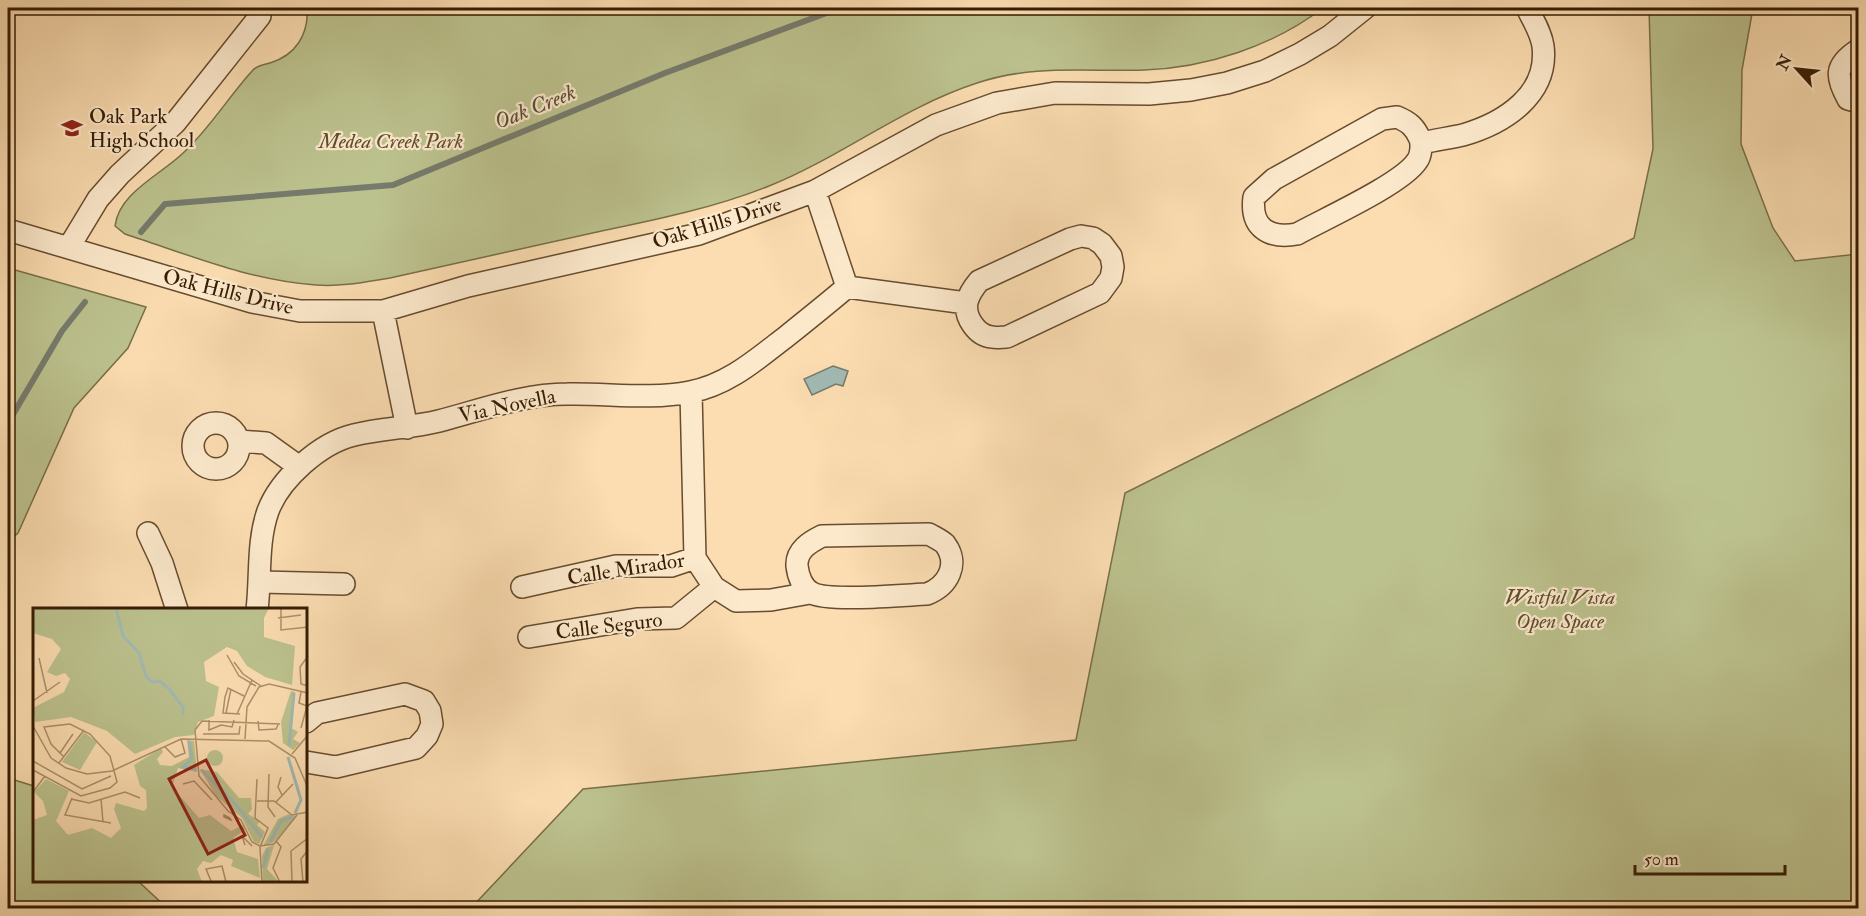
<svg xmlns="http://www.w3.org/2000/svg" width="1866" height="916" viewBox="0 0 1866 916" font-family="'IM FELL Double Pica',serif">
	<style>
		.green { fill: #bcc28e; stroke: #796f48; stroke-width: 1.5 }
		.water { fill: #a1bab4; stroke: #767b6d; stroke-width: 1.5 }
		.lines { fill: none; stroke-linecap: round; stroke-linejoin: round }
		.stream { stroke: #767b6d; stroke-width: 6 }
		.minor-casing { stroke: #674c2e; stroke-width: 24 }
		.minor { stroke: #fce9cc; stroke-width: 21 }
		.labels { text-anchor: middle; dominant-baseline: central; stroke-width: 4.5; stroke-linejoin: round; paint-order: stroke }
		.poi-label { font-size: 21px; fill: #361c02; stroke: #fce9cc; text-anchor: start }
		.park-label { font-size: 21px; font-style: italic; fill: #5e4e2c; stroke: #fce9cc }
		.street-label { font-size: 21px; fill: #361c02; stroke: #fce9cc }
		.water-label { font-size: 22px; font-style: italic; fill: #564b37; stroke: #fce9cc }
		.inset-river { fill: none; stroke: #a1bab4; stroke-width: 3 }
		.inset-road { fill: none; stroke: #ac906b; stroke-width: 1.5 }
		.view { fill: #8f2418; fill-opacity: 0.15; stroke: #8f2418; stroke-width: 3 }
		.inset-edge { fill: none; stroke: #361c02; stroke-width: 3 }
	</style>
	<rect width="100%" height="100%" fill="#fbddb1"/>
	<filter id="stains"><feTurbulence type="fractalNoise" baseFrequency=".00333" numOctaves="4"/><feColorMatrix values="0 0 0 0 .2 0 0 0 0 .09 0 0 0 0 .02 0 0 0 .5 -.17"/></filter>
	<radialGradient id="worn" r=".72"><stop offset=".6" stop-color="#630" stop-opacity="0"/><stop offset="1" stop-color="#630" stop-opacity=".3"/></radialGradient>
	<path class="green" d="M 307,8 L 1323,8 C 1273,46 1206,68 1144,70 C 1085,72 1034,64 977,83 C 903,107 841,157 769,186 C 714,208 655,220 597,232 C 528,248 459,263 390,278 C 365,282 341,287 316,285 C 251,281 187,254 125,234 L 115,226 C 119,193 160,175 182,154 C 208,131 229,96 253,70 C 258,65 264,65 270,63 C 296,55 309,34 307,8 Z
		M 1649,8 L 1753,8 L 1742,70 L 1741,144 L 1773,228 L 1795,261 L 1858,254 L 1858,908 L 471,908 L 583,789 L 1076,740 L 1125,493 L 1634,238 L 1653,149 Z
		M 8,268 L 146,307 L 128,348 L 74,408 L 18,533 L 8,542 Z
		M 8,778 L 34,786 L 34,882 L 139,882 L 167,908 L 8,908 Z"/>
	<path class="water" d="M 833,366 L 848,371 L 843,386 L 836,384 L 812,395 L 804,379 Z"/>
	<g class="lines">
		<path class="stream" d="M 141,232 L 165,204 L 393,185 L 665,73 L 840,8
			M 8,423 L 62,331 L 85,302"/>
		<defs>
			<path id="minor" d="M 1858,50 C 1835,65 1835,76 1848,99 L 1858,102
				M 1397,117 C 1409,122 1415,127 1420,139 C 1422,145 1421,156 1417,161 C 1402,184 1324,219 1297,234 C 1269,239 1250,228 1254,197 L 1274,179 L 1382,119 Z
				M 1422,143 C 1435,140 1449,138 1463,135 C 1504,123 1549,95 1543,46 C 1541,32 1533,20 1527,8
				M 815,191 L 847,287
				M 8,230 L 252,302 L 300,311 L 383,311 L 468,286 L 699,234 L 815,191 L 936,125 L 997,103 L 1055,93 L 1149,94 L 1191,90 L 1227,83 L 1265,71 L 1300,54 L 1330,36 L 1365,8
				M 1081,236 L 1093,238 L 1102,244 L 1111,256 L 1113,267 L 1111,278 L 1100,293 L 1007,337 C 1002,337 997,338 992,337 C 977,336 964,317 967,302 C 969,294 974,287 979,281 L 1070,239 Z
				M 69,247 L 98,199 L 120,174 L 175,123 L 260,16
				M 847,287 L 966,303
				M 383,311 L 407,428
				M 691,392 L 695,558 L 714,587 L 736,601 L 771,600 L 810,593
				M193 446a23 23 0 1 1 46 0a23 23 0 1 1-46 0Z
				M 239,441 L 266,443 L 298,466
				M 148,533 L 162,563 L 177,610
				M 929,534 C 934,537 941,540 945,544 C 960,564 948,586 927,594 C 905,595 828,602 812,593 C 802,588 798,575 797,566 C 796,550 810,542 822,536 Z
				M 261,582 L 344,584
				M 522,587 L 616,566 L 671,566 L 695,558
				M 257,610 C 261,577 257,542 268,511 C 280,479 320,443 354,435 C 382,428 411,428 439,421 C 481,410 524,394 567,394 C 608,393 650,400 690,392 C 728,385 757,359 787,336 C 807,320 827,304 847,287
				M 529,637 L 637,619 L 676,618 L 714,587
				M 306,722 L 317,713 L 405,694 L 424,701 L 430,711 L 432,724 L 427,736 L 416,748 L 336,767 L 306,762"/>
		</defs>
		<use href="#minor" class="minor-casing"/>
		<use href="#minor" class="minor"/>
	</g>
	<defs>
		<symbol id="school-bare" viewBox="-9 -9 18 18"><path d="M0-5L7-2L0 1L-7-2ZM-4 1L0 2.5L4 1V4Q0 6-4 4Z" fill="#8f2418" stroke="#fce9cc" stroke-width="2.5" paint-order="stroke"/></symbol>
	</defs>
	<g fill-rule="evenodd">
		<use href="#school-bare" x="57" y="113" width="30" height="30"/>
	</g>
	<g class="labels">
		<g class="poi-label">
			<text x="89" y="116">Oak Park<tspan x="89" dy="24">High School</tspan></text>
		</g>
		<g class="park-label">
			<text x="391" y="141">Medea Creek Park</text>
			<text x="1560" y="597">Wistful Vista<tspan x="1560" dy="24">Open Space</tspan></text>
		</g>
		<g class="street-label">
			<text transform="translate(717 223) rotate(-17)">Oak Hills Drive</text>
			<text transform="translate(228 292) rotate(14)">Oak Hills Drive</text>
			<text transform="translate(507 406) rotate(-12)">Via Novella</text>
			<text transform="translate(626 569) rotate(-9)">Calle Mirador</text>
			<text transform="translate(609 626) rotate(-7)">Calle Seguro</text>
		</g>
		<g class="water-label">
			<text transform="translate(535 107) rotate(-22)">Oak Creek</text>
		</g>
	</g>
	<g transform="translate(33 608)">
		<rect width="274" height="274" fill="#fbddb1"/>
		<path d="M 0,0 L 236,0 L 231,10 L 231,29 L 262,38 L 259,77 L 232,69 L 214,58 L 204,43 L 194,39 L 171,54 L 173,73 L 186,79 L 181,108 L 165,114 L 161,127 L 142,129 L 102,146 L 74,123 L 38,109 L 2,114 L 0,100 L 31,84 L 37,71 L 32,65 L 23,68 L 14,64 L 28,41 L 19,31 L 0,25 ZM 258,83 L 262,84 L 258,120 L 265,124 L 260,131 L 267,135 L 260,142 L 250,135 L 248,114 ZM 51,124 L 64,134 L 47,162 L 29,154 ZM 154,132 L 161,133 L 164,164 L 145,160 L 139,179 L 166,210 L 177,207 L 198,223 L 210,217 L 212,222 L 200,230 L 204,244 L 225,251 L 227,270 L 198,258 L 200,252 L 188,247 L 178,255 L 170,253 L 164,261 L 169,274 L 0,274 L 0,212 L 14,207 L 10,193 L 1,184 L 13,171 L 36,183 L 23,213 L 35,227 L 59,220 L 78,230 L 88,220 L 81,201 L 83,195 L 111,203 L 114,200 L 113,182 L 107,178 L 101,157 L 128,140 L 130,144 L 124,151 L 127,157 L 139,158 L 156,149 ZM174 150a8 8 0 1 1 16 0a8 8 0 1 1-16 0ZM 167,161 L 184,164 L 206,190 L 218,190 L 219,201 L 215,206 L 227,213 L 224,217 L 232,224 L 226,236 L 221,234 L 209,210 L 182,187 ZM 256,206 L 262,208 L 261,212 L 241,234 L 230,238 L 245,211 ZM 241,237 L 234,261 L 246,274 L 230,274 L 229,248 L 233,240 Z" fill="#bcc28e"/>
		<path class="inset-river" d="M 83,0 L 90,28 L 106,45 L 113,68 L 119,74 L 127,73 L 137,82 L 150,99 L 150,107M 156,133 L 159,151 L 150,159 L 163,161M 256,138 L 261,85M 255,149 L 268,192 L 262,205M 168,162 L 198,191 L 229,229M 237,234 L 248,213 L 259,209M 230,260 L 235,241"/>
		<path class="inset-road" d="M 248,0 L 248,22 L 275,19M 245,10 L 268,7M 194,47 L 206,68 L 223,78M 275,48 L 267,59 L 268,76 L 275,78M 6,50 L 14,85M 201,54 L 210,66 L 228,78M 0,93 L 27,74M 193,105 L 198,81M 204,106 L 219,72M 207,106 L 190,105 L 192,89 L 195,80 L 211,88M 176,112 L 176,122 L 188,117 L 199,119 L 201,112M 225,113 L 226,122 L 243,121 L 245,117M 247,116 L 169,113 L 162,122 L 166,168 L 195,203 L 208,212 L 219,234 L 227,238 L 241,236 L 264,207M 0,118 L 18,150 L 33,160 L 54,166 L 79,163 L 148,131 L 236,133 L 262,150 L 275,180M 268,120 L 274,98 L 266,95 L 268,84M 170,126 L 206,126 L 207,118M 212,131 L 214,99 L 226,79 L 236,76 L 275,85M 132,139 L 142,149 L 152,145 L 148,131M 27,145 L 40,126M 259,146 L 275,127M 0,153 L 49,181 L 78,168M 26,155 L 51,122M 0,162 L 48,188 L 77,180 L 84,174 L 77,148 L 57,126 L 37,116 L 11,119 L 18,136 L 31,149M 236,166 L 235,199 L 242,209M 248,169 L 245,179 L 249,187M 224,171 L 222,210 L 235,220 L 227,239 L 229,274M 150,176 L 161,173 L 179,192M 0,184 L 12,168M 39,190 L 32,207 L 78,215M 38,191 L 56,195 L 92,184 L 107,190M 68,191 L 70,214M 224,193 L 241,193 L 259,207 L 275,204M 243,194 L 260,176M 191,207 L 197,210 L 198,212 L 191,209 ZM 243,233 L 248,239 L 240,260 L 247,274M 212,237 L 209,228 L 219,238M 178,273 L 173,261 L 189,258 L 193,274M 259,274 L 258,243 L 275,230M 270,274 L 268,251 L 275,242"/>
		<path class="view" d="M 173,152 L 212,227 L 175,246 L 136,171 Z"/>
		<rect width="274" height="274" class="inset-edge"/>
	</g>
	<rect width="1866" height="916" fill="none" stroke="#fbddb1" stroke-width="30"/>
	<rect x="9" y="9" width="1848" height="898" fill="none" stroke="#361c02" stroke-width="3"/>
	<rect x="15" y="15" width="1836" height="886" fill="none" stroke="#361c02" stroke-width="1.5"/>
	<g transform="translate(1797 69) rotate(297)" stroke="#fce9cc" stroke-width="4.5" paint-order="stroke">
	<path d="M0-4.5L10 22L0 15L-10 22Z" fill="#361c02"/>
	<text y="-9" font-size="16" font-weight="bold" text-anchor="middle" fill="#361c02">N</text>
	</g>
	<path d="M1635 865v9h150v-9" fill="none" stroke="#361c02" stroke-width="3"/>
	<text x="1644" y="865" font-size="18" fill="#361c02" stroke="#fce9cc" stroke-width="4.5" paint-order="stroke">50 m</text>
	<rect width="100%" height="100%" filter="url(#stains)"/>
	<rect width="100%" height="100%" fill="url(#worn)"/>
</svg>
